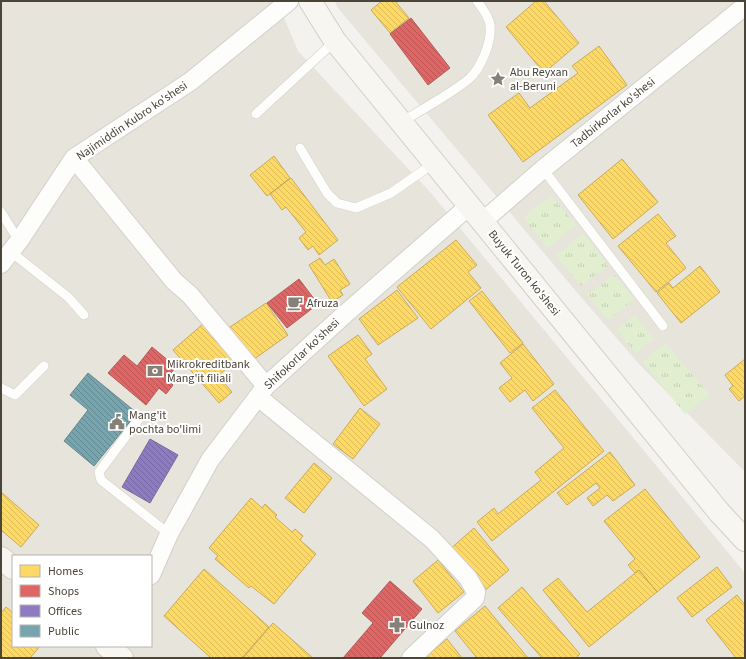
<svg xmlns="http://www.w3.org/2000/svg" width="746" height="659" viewBox="0 0 746 659" font-family="'Source Sans 3',sans-serif">
	<style>
		.residential { fill: #e7e4dc; fill-rule: evenodd }
		.grass { fill: url(#grass-tufts) }
		.homes { fill: url(#homes-back-hatch); stroke: #c9ac58 }
		.shops { fill: url(#shops-back-hatch); stroke: #b35c58 }
		.offices { fill: url(#offices-back-hatch); stroke: #7a6b9a }
		.public { fill: url(#public-back-hatch); stroke: #69888c }
		.lines { fill: none; stroke-linecap: round; stroke-linejoin: round }
		.lane-casing { stroke: #d2d0cb; stroke-width: 10 }
		.street-casing { stroke: #d2d0cb; stroke-width: 20 }
		.secondary-casing { stroke: #d3cfc5; stroke-width: 24 }
		.lane { stroke: #fdfdfc; stroke-width: 9 }
		.street { stroke: #fdfdfc; stroke-width: 18 }
		.secondary { stroke: #f7f6f1; stroke-width: 22 }
		.labels { text-anchor: middle; dominant-baseline: central; stroke-width: 4; stroke-linejoin: round; paint-order: stroke }
		.poi-label { font-size: 12px; fill: #4b4439; stroke: #fff; text-anchor: start }
		.street-label { font-size: 12px; fill: #4b4439; stroke: #fff }
	</style>
	<defs>
		<pattern id="grass-tufts" width="24" height="20" patternUnits="userSpaceOnUse"><rect width="24" height="20" fill="#e1eecf"/><path d="M3 7l-1-3M5 7V3M7 7l1-3M15 17l-1-3M17 17v-4M19 17l1-3" fill="none" stroke="#c3cdb2"/></pattern>
		<pattern id="homes-back-hatch" width="6" height="6" patternUnits="userSpaceOnUse"><rect width="6" height="6" fill="#ffd966"/><path d="M-1 5l2 2M0 0l6 6M5-1l2 2" fill="none" stroke="#dcbb59"/></pattern>
		<pattern id="shops-back-hatch" width="6" height="6" patternUnits="userSpaceOnUse"><rect width="6" height="6" fill="#e06666"/><path d="M-1 5l2 2M0 0l6 6M5-1l2 2" fill="none" stroke="#b85655"/></pattern>
		<pattern id="offices-back-hatch" width="6" height="6" patternUnits="userSpaceOnUse"><rect width="6" height="6" fill="#8e7cc3"/><path d="M-1 5l2 2M0 0l6 6M5-1l2 2" fill="none" stroke="#76679f"/></pattern>
		<pattern id="public-back-hatch" width="6" height="6" patternUnits="userSpaceOnUse"><rect width="6" height="6" fill="#76a5af"/><path d="M-1 5l2 2M0 0l6 6M5-1l2 2" fill="none" stroke="#63888f"/></pattern>
	</defs>
	<rect width="100%" height="100%" fill="#f4f2ee"/>
	<path class="residential" d="M 1,1 L 277,1 L 298,51 L 431,193 L 745,573 L 745,658 L 1,658 ZM 13,556 L 151,556 L 151,646 L 13,646 Z
		M 335,1 L 745,1 L 745,472 L 639,364 L 580,296 L 337,7 Z"/>
	<path class="grass" d="M 551,195 L 576,225 L 548,248 L 523,218 Z
		M 583,233 L 608,266 L 581,286 L 556,256 Z
		M 614,275 L 634,299 L 608,320 L 587,295 Z
		M 635,315 L 654,339 L 636,353 L 616,330 Z
		M 665,343 L 710,395 L 685,414 L 643,362 Z"/>
	<path class="homes" d="M 382,1 L 395,1 L 409,18 L 390,33 L 371,10 Z
		M 536,1 L 544,1 L 579,43 L 544,73 L 506,27 Z
		M 599,46 L 627,85 L 523,162 L 488,115 L 519,93 L 530,108 L 578,73 L 572,66 Z
		M 274,156 L 290,178 L 267,196 L 250,175 Z
		M 622,159 L 658,202 L 613,239 L 578,195 Z
		M 291,178 L 338,240 L 319,255 L 313,246 L 308,250 L 299,238 L 306,232 L 286,207 L 282,210 L 270,194 Z
		M 658,214 L 676,236 L 666,243 L 686,268 L 656,292 L 618,246 Z
		M 456,240 L 477,265 L 468,272 L 481,288 L 431,329 L 397,287 Z
		M 320,258 L 325,265 L 334,259 L 350,284 L 340,290 L 343,295 L 332,302 L 309,265 Z
		M 700,266 L 720,292 L 681,323 L 657,293 L 669,283 L 673,288 Z
		M 397,290 L 418,318 L 378,345 L 359,319 Z
		M 482,291 L 523,343 L 510,353 L 469,301 Z
		M 266,303 L 288,335 L 250,362 L 227,329 Z
		M 204,323 L 236,360 L 218,376 L 232,392 L 219,403 L 173,350 Z
		M 358,335 L 372,354 L 365,359 L 387,389 L 364,406 L 328,356 Z
		M 523,344 L 554,384 L 533,401 L 525,390 L 510,402 L 499,388 L 512,378 L 500,363 Z
		M 745,359 L 745,396 L 739,401 L 729,389 L 733,386 L 725,375 Z
		M 555,390 L 604,451 L 492,541 L 477,522 L 494,508 L 498,514 L 541,480 L 535,472 L 564,448 L 532,408 Z
		M 360,408 L 380,424 L 353,459 L 333,444 Z
		M 610,452 L 635,485 L 613,501 L 607,495 L 593,506 L 587,498 L 600,488 L 596,483 L 567,505 L 557,493 Z
		M 314,463 L 332,478 L 304,513 L 285,498 Z
		M 645,489 L 700,557 L 657,592 L 639,570 L 635,573 L 628,565 L 635,559 L 604,521 Z
		M 1,492 L 39,525 L 21,547 L 1,530 Z
		M 251,498 L 262,508 L 265,504 L 277,515 L 275,517 L 292,532 L 295,529 L 303,536 L 300,540 L 316,554 L 274,604 L 251,586 L 249,588 L 215,559 L 218,556 L 209,548 Z
		M 474,528 L 509,570 L 483,592 L 448,551 Z
		M 438,560 L 464,592 L 438,613 L 413,581 Z
		M 717,567 L 732,587 L 692,617 L 677,598 Z
		M 204,569 L 269,627 L 242,658 L 211,658 L 164,616 Z
		M 639,570 L 657,592 L 589,647 L 543,590 L 558,578 L 587,612 Z
		M 522,587 L 580,654 L 576,658 L 542,658 L 498,608 Z
		M 737,595 L 745,605 L 745,658 L 736,658 L 706,620 Z
		M 485,606 L 528,658 L 477,658 L 455,631 Z
		M 6,607 L 13,613 L 13,646 L 40,646 L 30,658 L 1,658 L 1,613 Z
		M 273,623 L 313,658 L 243,658 Z
		M 447,639 L 462,658 L 424,658 Z"/>
	<path class="shops" d="M 411,18 L 450,68 L 428,85 L 390,34 Z
		M 299,279 L 318,304 L 287,328 L 267,303 Z
		M 152,347 L 176,367 L 166,379 L 173,385 L 166,394 L 159,388 L 146,405 L 108,373 L 124,355 L 137,366 Z
		M 390,581 L 422,609 L 380,658 L 343,658 L 373,623 L 362,613 Z"/>
	<path class="offices" d="M 150,439 L 178,455 L 150,503 L 122,487 Z"/>
	<path class="public" d="M 88,373 L 137,413 L 94,466 L 64,441 L 88,410 L 70,395 Z"/>
	<g class="lines">
		<defs>
			<path id="lane" d="M 256,114 L 335,41
				M 401,122 C 423,109 449,95 469,79 C 481,68 492,42 490,25 C 489,16 482,8 477,1
				M 300,148 L 327,193 L 337,203 L 356,208 L 391,193 L 434,163
				M 543,169 L 663,326
				M 1,212 L 19,241
				M 11,252 L 68,297 L 84,315
				M 1,388 L 15,395 L 44,366
				M 141,416 L 99,472 L 101,480 L 169,534"/>
			<path id="street" d="M 74,158 L 174,281 L 190,295 L 266,386
				M 482,222 L 543,169 L 745,6
				M 1,264 L 19,241 L 74,158 L 191,81 L 289,1
				M 258,397 L 432,539 L 468,578 L 476,592 L 475,598 L 411,658
				M 151,575 L 169,534 L 210,460 L 266,386 L 345,314 L 469,206"/>
			<path id="secondary" d="M 310,1 L 335,41 L 719,512 L 745,540
				M 1,558 L 13,568
				M 107,646 L 122,658"/>
		</defs>
		<use href="#lane" class="lane-casing"/>
		<use href="#street" class="street-casing"/>
		<use href="#secondary" class="secondary-casing"/>
		<use href="#lane" class="lane"/>
		<use href="#street" class="street"/>
		<use href="#secondary" class="secondary"/>
	</g>
	<defs>
		<symbol id="sight-bare" viewBox="-9 -9 18 18"><path d="M0-6L1.8-2.2L6-1.7L2.9 1.2L3.7 5.4L0 3.3L-3.7 5.4L-2.9 1.2L-6-1.7L-1.8-2.2Z" fill="#868178" stroke="#fff" stroke-width="2.5" paint-order="stroke"/></symbol>
		<symbol id="cafe-bare" viewBox="-9 -9 18 18"><path d="M-5.5-4.5H6V0H3Q3 3.5 0 3.5H-2.5Q-5.5 3.5-5.5 0ZM3-3.2v2h1.7v-2ZM-6 4.5H4V6H-6Z" fill="#868178" stroke="#fff" stroke-width="2.5" paint-order="stroke"/></symbol>
		<symbol id="bank-bare" viewBox="-9 -9 18 18"><path d="M-6-4H6V4H-6ZM0-2.3a2.3 2.3 0 1 0 0 4.6a2.3 2.3 0 1 0 0-4.6Z" fill="#868178" stroke="#fff" stroke-width="2.5" paint-order="stroke"/></symbol>
		<symbol id="civic-bare" viewBox="-9 -9 18 18"><path d="M-.6-6.5H3V-4.5H.6V-3L4-1V1h2V6H-6V1h2V-1L-.6-3ZM-1.2 2.5V6h2.4V2.5Z" fill="#868178" stroke="#fff" stroke-width="2.5" paint-order="stroke"/></symbol>
		<symbol id="pharmacy-bare" viewBox="-9 -9 18 18"><path d="M-2-6h4v4h4v4h-4v4h-4v-4h-4v-4h4Z" fill="#868178" stroke="#fff" stroke-width="2.5" paint-order="stroke"/></symbol>
	</defs>
	<g fill-rule="evenodd">
		<use href="#sight-bare" x="487" y="68" width="22" height="22"/>
		<use href="#cafe-bare" x="284" y="292" width="22" height="22"/>
		<use href="#bank-bare" x="144" y="360" width="22" height="22"/>
		<use href="#civic-bare" x="106" y="411" width="22" height="22"/>
		<use href="#pharmacy-bare" x="386" y="614" width="22" height="22"/>
	</g>
	<g class="labels">
		<g class="poi-label">
			<text x="510" y="72">Abu Reyxan<tspan x="510" dy="14">al-Beruni</tspan></text>
			<text x="307" y="303">Afruza</text>
			<text x="167" y="364">Mikrokreditbank<tspan x="167" dy="14">Mang'it filiali</tspan></text>
			<text x="129" y="415">Mang'it<tspan x="129" dy="14">pochta bo'limi</tspan></text>
			<text x="409" y="625">Gulnoz</text>
		</g>
		<g class="street-label">
			<text transform="translate(613 113) rotate(-39)">Tadbirkorlar ko'shesi</text>
			<text transform="translate(132 121) rotate(-34)">Najimiddin Kubro ko'shesi</text>
			<text transform="translate(524 273) rotate(51)">Buyuk Turon ko'shesi</text>
			<text transform="translate(302 354) rotate(-43)">Shifokorlar ko'shesi</text>
		</g>
	</g>
	<rect width="746" height="659" fill="none" stroke="#4b4439" stroke-width="4"/>
	<rect x="12" y="555" width="140" height="92" fill="#ffffff" stroke="#b7b4b0"/>
	<rect x="20" y="565" width="20" height="12" fill="#ffd966" stroke="#b7b4b0"/>
	<text x="48" y="575" font-size="12" fill="#4b4439">Homes</text>
	<rect x="20" y="585" width="20" height="12" fill="#e06666" stroke="#b7b4b0"/>
	<text x="48" y="595" font-size="12" fill="#4b4439">Shops</text>
	<rect x="20" y="605" width="20" height="12" fill="#8e7cc3" stroke="#b7b4b0"/>
	<text x="48" y="615" font-size="12" fill="#4b4439">Offices</text>
	<rect x="20" y="625" width="20" height="12" fill="#76a5af" stroke="#b7b4b0"/>
	<text x="48" y="635" font-size="12" fill="#4b4439">Public</text>
</svg>
